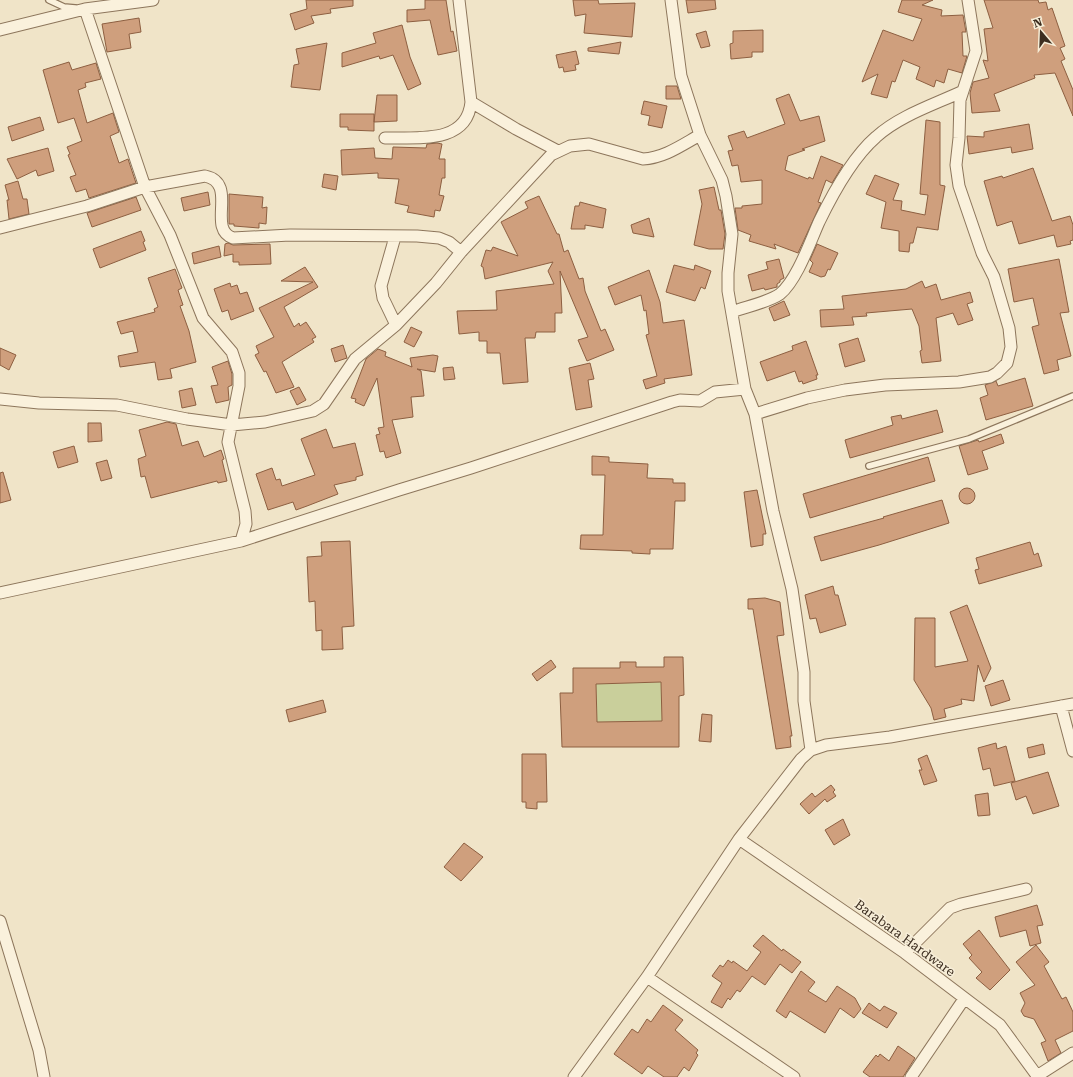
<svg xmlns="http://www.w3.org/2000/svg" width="1073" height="1077" viewBox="0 0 1073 1077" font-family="'Roboto Serif',serif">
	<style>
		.green { fill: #c9cf9b }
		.building { fill: #cf9f7d; stroke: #8d5f41; fill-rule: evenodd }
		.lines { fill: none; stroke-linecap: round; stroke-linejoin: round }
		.service-casing { stroke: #8d765c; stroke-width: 8 }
		.minor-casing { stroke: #8d765c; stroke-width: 13 }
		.service { stroke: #faf1dc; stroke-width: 5.5 }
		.minor { stroke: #faf1dc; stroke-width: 11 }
		.labels { text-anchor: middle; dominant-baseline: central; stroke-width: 3; stroke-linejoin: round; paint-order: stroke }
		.street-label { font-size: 13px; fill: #3d2e20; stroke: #f7eed8 }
	</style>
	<rect width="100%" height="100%" fill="#f0e4c8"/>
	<path class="green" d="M 661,682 L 662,721 L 597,722 L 596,684 Z"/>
	<path class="building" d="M 306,0 L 353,0 L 353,6 L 330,9 L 331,13 L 311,16 L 314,23 L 295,30 L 290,14 L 307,9 Z
		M 425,0 L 446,0 L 451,32 L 453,31 L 457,51 L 438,55 L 430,20 L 407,22 L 407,10 L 425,9 Z
		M 573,0 L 598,0 L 599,4 L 635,3 L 632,37 L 584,33 L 586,14 L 575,16 Z
		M 686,0 L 715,0 L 716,9 L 688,13 Z
		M 902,0 L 933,0 L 922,5 L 942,10 L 941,16 L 963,15 L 966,32 L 962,32 L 963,56 L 967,56 L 962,73 L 948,69 L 944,83 L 936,80 L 934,87 L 916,79 L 920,67 L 903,60 L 895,82 L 892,81 L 887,98 L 871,94 L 878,74 L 862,82 L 883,30 L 913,41 L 922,19 L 898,12 Z
		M 984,0 L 1038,0 L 1039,3 L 1046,2 L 1048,10 L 1052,8 L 1065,46 L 1060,48 L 1065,59 L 1061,61 L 1073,90 L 1073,116 L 1055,73 L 1034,75 L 1035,78 L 994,94 L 1000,111 L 972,113 L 970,93 L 973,82 L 989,78 L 983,60 L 988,61 L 984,29 L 993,28 Z
		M 139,18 L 141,32 L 129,34 L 131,48 L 107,52 L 102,24 Z
		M 402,25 L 410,57 L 421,84 L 408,90 L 393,55 L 380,59 L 379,56 L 342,67 L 342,53 L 376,43 L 373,33 Z
		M 763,30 L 763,52 L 752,52 L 752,57 L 731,59 L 730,44 L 733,43 L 733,31 Z
		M 706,31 L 710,46 L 701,48 L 696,34 Z
		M 621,42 L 619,54 L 588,51 L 588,48 Z
		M 327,43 L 320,90 L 291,87 L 294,65 L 299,64 L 296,49 Z
		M 576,51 L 579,64 L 575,65 L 576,70 L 564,72 L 563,67 L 559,68 L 556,55 Z
		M 69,62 L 72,70 L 96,63 L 101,79 L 85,83 L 86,87 L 78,90 L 87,123 L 113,113 L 119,132 L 110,136 L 119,163 L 128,159 L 136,183 L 89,198 L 86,189 L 76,192 L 70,177 L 76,175 L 68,155 L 70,154 L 67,147 L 82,141 L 74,118 L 58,123 L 43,70 Z
		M 666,86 L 677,86 L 681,99 L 666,99 Z
		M 789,94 L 800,121 L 819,116 L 825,141 L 802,149 L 805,150 L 788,156 L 785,170 L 808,179 L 809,177 L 813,179 L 821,156 L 843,165 L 832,183 L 826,180 L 818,202 L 821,203 L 798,253 L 774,244 L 776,249 L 749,241 L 751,235 L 738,230 L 735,208 L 742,208 L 742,206 L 762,204 L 762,180 L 741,182 L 738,165 L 732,166 L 728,151 L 733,150 L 728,136 L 744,131 L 747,138 L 785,124 L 776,99 Z
		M 377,95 L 397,95 L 397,121 L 374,122 Z
		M 644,101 L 667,106 L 662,128 L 648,125 L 650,116 L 641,114 Z
		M 340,114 L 374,114 L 374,131 L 348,130 L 348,127 L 340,127 Z
		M 40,117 L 44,130 L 12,141 L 8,127 Z
		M 926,120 L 940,122 L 940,185 L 945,186 L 939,222 L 938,230 L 917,227 L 913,243 L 910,243 L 909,252 L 899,251 L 899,231 L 881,228 L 886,202 L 866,194 L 875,175 L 899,184 L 893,200 L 902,201 L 901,210 L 925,215 L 928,195 L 920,194 Z
		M 1029,124 L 1033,149 L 1012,153 L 1011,147 L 969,154 L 967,136 L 984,137 L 984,132 Z
		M 437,143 L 442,144 L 439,159 L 445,159 L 445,178 L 442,178 L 439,195 L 444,196 L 440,211 L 435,210 L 434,217 L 407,212 L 409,206 L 395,203 L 399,179 L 378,178 L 378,173 L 342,175 L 341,150 L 374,148 L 375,158 L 392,159 L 393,147 L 426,148 L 427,144 Z
		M 48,148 L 54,171 L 38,176 L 36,170 L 17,179 L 7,159 Z
		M 1033,168 L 1052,221 L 1070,216 L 1073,225 L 1073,240 L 1070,241 L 1071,244 L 1057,247 L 1054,235 L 1019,244 L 1012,221 L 997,226 L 984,181 L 1002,176 L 1003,178 Z
		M 324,174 L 338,176 L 336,190 L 322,187 Z
		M 18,181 L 23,199 L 27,199 L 29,214 L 9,219 L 7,200 L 9,200 L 5,185 Z
		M 714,187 L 719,210 L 721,210 L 725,234 L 723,249 L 709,249 L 694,245 L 702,204 L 699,190 Z
		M 208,192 L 210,205 L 184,211 L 181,198 Z
		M 229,194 L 263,197 L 262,208 L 267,207 L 266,224 L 259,223 L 259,228 L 234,226 L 234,224 L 229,224 Z
		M 539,196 L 557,234 L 559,234 L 564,252 L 568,250 L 579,279 L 583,278 L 585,291 L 601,331 L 605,329 L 614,350 L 587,361 L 578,340 L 588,337 L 560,271 L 562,313 L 555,313 L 555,332 L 536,332 L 535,338 L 525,338 L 528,382 L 503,384 L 500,353 L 487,353 L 487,341 L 479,341 L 479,332 L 459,334 L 457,311 L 497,310 L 496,291 L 554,284 L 548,271 L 553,262 L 485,279 L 483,267 L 481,266 L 486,250 L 491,251 L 493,247 L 518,256 L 501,222 L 528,208 L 525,202 Z
		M 136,197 L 141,210 L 92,227 L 87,213 Z
		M 580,202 L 606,209 L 603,228 L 585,225 L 585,229 L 571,229 L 575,206 L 579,206 Z
		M 649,218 L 654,237 L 633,233 L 631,225 Z
		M 141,231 L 145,241 L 143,242 L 146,250 L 100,268 L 93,249 Z
		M 228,243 L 233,245 L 270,244 L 271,264 L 239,265 L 239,262 L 233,262 L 233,254 L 224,256 L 225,244 Z
		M 817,244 L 838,253 L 830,270 L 828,269 L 825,276 L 821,277 L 809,272 L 813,263 L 810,260 Z
		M 219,246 L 221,257 L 194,264 L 192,253 Z
		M 779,259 L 784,278 L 780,280 L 780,282 L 777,284 L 777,287 L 765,290 L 764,288 L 752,291 L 748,275 L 768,269 L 766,262 Z
		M 1059,259 L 1069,312 L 1060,313 L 1071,356 L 1057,360 L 1059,370 L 1044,374 L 1032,327 L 1039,325 L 1033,298 L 1014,302 L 1008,269 Z
		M 674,265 L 694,270 L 695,265 L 711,271 L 705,289 L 701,287 L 695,301 L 666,292 Z
		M 305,267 L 318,287 L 284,307 L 294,327 L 299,323 L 300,326 L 306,322 L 316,337 L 312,339 L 314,342 L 282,362 L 294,387 L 276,393 L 266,371 L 264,372 L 255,355 L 259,353 L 256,346 L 274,337 L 259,308 L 313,282 L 281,281 Z
		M 175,269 L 182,288 L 178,290 L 183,305 L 180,306 L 189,331 L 196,362 L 170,369 L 172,378 L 158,380 L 155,362 L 120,367 L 118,356 L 138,352 L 133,331 L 121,334 L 117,322 L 155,312 L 154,309 L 158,307 L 148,278 Z
		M 649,270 L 660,302 L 663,323 L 684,320 L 692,375 L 664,379 L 665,383 L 646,389 L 643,380 L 657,376 L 646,335 L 649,334 L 646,310 L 644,311 L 641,295 L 615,305 L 608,287 Z
		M 922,281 L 925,288 L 936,284 L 941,300 L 970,292 L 973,302 L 967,304 L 973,320 L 958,325 L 953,313 L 936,318 L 941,361 L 922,363 L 920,351 L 922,350 L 919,326 L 912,309 L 866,313 L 867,316 L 852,317 L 854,325 L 821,327 L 820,310 L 844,309 L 842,296 L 906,289 Z
		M 230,283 L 231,287 L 237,285 L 240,294 L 247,292 L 254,311 L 231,320 L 228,310 L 222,312 L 214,289 Z
		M 784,301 L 790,315 L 774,321 L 769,308 Z
		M 411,327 L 422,332 L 414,347 L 404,342 Z
		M 858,338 L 865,361 L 845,367 L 839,344 Z
		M 806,341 L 818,375 L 816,375 L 817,379 L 803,384 L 802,381 L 799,382 L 795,371 L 767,381 L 760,362 L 793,350 L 792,346 Z
		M 343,345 L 347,358 L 335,362 L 331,349 Z
		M 0,348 L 16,355 L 9,370 L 0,365 Z
		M 378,349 L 386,352 L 385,356 L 412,367 L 410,358 L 433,355 L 438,356 L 435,372 L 417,369 L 421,371 L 424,396 L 411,397 L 413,417 L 392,420 L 401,453 L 386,458 L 384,451 L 380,452 L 376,435 L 380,434 L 378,428 L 384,427 L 377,378 L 364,406 L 355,402 L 356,399 L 351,398 L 366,359 Z
		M 228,361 L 232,374 L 232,385 L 228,387 L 229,400 L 216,403 L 211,386 L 218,385 L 212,367 Z
		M 590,363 L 594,379 L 588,380 L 592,407 L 576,410 L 569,368 Z
		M 453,367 L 455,379 L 444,380 L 443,368 Z
		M 1025,378 L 1033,406 L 986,420 L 980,398 L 988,395 L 985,385 L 996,381 L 998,386 Z
		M 299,387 L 306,400 L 297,405 L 290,391 Z
		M 192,388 L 196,405 L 182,408 L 179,391 Z
		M 937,410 L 943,432 L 850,458 L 845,440 L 893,425 L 891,417 L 901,415 L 902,419 Z
		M 167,422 L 176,424 L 182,446 L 198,441 L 204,457 L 221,450 L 224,459 L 222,460 L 227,481 L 218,483 L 217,481 L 151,498 L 145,476 L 141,477 L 138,459 L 146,456 L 139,430 Z
		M 88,423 L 101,423 L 102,441 L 88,442 Z
		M 326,429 L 333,448 L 355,443 L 363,475 L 356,477 L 356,480 L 334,485 L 338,494 L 307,506 L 296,510 L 293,502 L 268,510 L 256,474 L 272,468 L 276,480 L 280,479 L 282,486 L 315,475 L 301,439 Z
		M 1001,434 L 1004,443 L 982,451 L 988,469 L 968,475 L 959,446 L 978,440 L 979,442 Z
		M 74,446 L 78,462 L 58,468 L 53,452 Z
		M 592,456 L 609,457 L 609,462 L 648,464 L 647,478 L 673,479 L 673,483 L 685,483 L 685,501 L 675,501 L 673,549 L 650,549 L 650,554 L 632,553 L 632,551 L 580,549 L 581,535 L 603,535 L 605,475 L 592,475 Z
		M 928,457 L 935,481 L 810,518 L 803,494 Z
		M 107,460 L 112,478 L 101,481 L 96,463 Z
		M 3,472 L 11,500 L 0,503 L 0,473 Z
		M959 496a8 8 0 1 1 16 0a8 8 0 1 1-16 0Z
		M 757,490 L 766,534 L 763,534 L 763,545 L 751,547 L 744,492 Z
		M 942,500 L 949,523 L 879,545 L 821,561 L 814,537 L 884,518 L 883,517 Z
		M 350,541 L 354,626 L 342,627 L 343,649 L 322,650 L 322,630 L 316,631 L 315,601 L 309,602 L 307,557 L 322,556 L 321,542 Z
		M 1030,542 L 1034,555 L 1038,553 L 1042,566 L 979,584 L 975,570 L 979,569 L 976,558 Z
		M 833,586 L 835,595 L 838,595 L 846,625 L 820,633 L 816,618 L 810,619 L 805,595 Z
		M 765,598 L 780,602 L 784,635 L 777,636 L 792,736 L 790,736 L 791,747 L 776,749 L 753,609 L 748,609 L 748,599 Z
		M 967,605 L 991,668 L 984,682 L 978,665 L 974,701 L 961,699 L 962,704 L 944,709 L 946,717 L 934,720 L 931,708 L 914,680 L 915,618 L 935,618 L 935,667 L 968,661 L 950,612 Z
		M 664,657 L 683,657 L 684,695 L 679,696 L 679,747 L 562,747 L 560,693 L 573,693 L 573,668 L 620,668 L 620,662 L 636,662 L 636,667 L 664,667 ZM 661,682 L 662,721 L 597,722 L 596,684 Z
		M 551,660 L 556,667 L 537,681 L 532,674 Z
		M 1003,680 L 1010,700 L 991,706 L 985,686 Z
		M 323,700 L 326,712 L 289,722 L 286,710 Z
		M 702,714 L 712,715 L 711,742 L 699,741 Z
		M 996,743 L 997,749 L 1006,746 L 1015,781 L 994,786 L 990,768 L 983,770 L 978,748 Z
		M 1043,744 L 1045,754 L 1029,758 L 1027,748 Z
		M 522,754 L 546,754 L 547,802 L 537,802 L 537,809 L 526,808 L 526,802 L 522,802 Z
		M 927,755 L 937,781 L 924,785 L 919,770 L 922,770 L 918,759 Z
		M 1048,772 L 1059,806 L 1033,814 L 1026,796 L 1016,800 L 1011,783 Z
		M 831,785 L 835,790 L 833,792 L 836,796 L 827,802 L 825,799 L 809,814 L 800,804 L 812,793 L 815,797 Z
		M 988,793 L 990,815 L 978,816 L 975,795 Z
		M 843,819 L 850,835 L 834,845 L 825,830 Z
		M 464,843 L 483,857 L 461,881 L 444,867 Z
		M 1037,905 L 1043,925 L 1037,926 L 1041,943 L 1030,946 L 1026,930 L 1000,937 L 995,917 Z
		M 979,930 L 1010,970 L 990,990 L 976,978 L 982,972 L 969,958 L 972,955 L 963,944 Z
		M 763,935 L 782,951 L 783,949 L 801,962 L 792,973 L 780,964 L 765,985 L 752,976 L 740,992 L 737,990 L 730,1000 L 728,998 L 722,1008 L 711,1002 L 722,983 L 712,976 L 720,965 L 723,967 L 728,960 L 732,963 L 733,961 L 747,971 L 761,952 L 753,946 Z
		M 1036,945 L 1049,962 L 1044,966 L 1062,999 L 1066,997 L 1073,1012 L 1073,1031 L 1055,1040 L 1061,1053 L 1048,1061 L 1041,1043 L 1046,1041 L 1034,1019 L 1024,1016 L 1021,1011 L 1025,1003 L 1020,993 L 1035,985 L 1016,962 Z
		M 801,971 L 815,982 L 808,991 L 826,1002 L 837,986 L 855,998 L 861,1009 L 854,1018 L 840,1008 L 825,1033 L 790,1011 L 786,1018 L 776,1011 Z
		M 869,1003 L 880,1011 L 884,1006 L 897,1013 L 887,1028 L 862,1013 Z
		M 663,1005 L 683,1020 L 675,1030 L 698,1050 L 696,1053 L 698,1055 L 689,1071 L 684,1067 L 677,1077 L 664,1077 L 648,1066 L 642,1074 L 614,1054 L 632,1029 L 638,1033 L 647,1019 L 651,1022 Z
		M 898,1046 L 915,1058 L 903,1077 L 870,1077 L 863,1072 L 876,1055 L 878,1057 L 880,1054 L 889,1061 Z"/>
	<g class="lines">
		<defs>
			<path id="service" d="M 49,0 L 64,7 L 75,8
				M 869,466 L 969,439 L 1073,396"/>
			<path id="minor" d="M 671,0 L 681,76 L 700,135 L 722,180 L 726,196 L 732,234 L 728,273 L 728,291 L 745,389 L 755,414 L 773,511 L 792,589 L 804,672 L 804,701 L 811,750
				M 85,9 L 145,187 L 170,235 L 203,318 L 232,352 L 239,373 L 239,386 L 228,442 L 245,511 L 246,524 L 241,541
				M 0,30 L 85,9 L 153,0
				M 471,102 L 516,129 L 558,151
				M 385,138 C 416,137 467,145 471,102 L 459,0
				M 0,228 L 87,206 L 145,187 L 205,176 C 239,183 206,229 233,238 L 290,235 L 417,236 L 439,238 L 449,242 L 461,252
				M 395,237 L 381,286 L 383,298 L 396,325
				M 732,312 C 745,307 769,302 780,294 C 797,280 810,242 819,222 C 832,195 853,157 876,137 C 899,116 933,105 961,92
				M 0,399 L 39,403 L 117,405 L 187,419 L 232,425 L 265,422 L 313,411 L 324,404 L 355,359 L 396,325 L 436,283 L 461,252 L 551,155 L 570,146 L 589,144 L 643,159 C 664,158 682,145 700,135
				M 755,414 L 807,398 L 845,390 L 885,385 L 959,382 L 990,377 L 997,373 L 1007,363 L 1011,347 L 1009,328 L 994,277 L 982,253 L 959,186 L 956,165 L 959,138 L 960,100 L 976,51 L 968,0
				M 0,593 L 241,541 L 399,490 L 471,468 L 672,402 L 680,400 L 700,401 L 715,392 L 745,389
				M 1061,706 L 1073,751
				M 739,839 L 905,953 L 1000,1025 L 1038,1077
				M 0,921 L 39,1050 L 44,1077
				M 905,953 L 950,908 L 961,904 L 1026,889
				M 647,977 L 794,1077
				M 1037,1076 L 1073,1053
				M 574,1077 L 647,977 L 739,839 L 801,759 L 811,750 L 826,745 L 890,737 L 1073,704
				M 911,1077 L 964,999"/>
		</defs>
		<use href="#service" class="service-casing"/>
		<use href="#minor" class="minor-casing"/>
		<use href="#service" class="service"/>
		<use href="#minor" class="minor"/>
	</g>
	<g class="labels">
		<g class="street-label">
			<text transform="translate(905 938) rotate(36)">Barabara Hardware</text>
		</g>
	</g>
	<g transform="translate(1041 32) rotate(341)" stroke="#f7eed8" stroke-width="3" paint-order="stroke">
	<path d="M0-3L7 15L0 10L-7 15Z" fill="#3d2e20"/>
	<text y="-6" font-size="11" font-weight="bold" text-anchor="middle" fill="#3d2e20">N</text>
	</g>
</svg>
